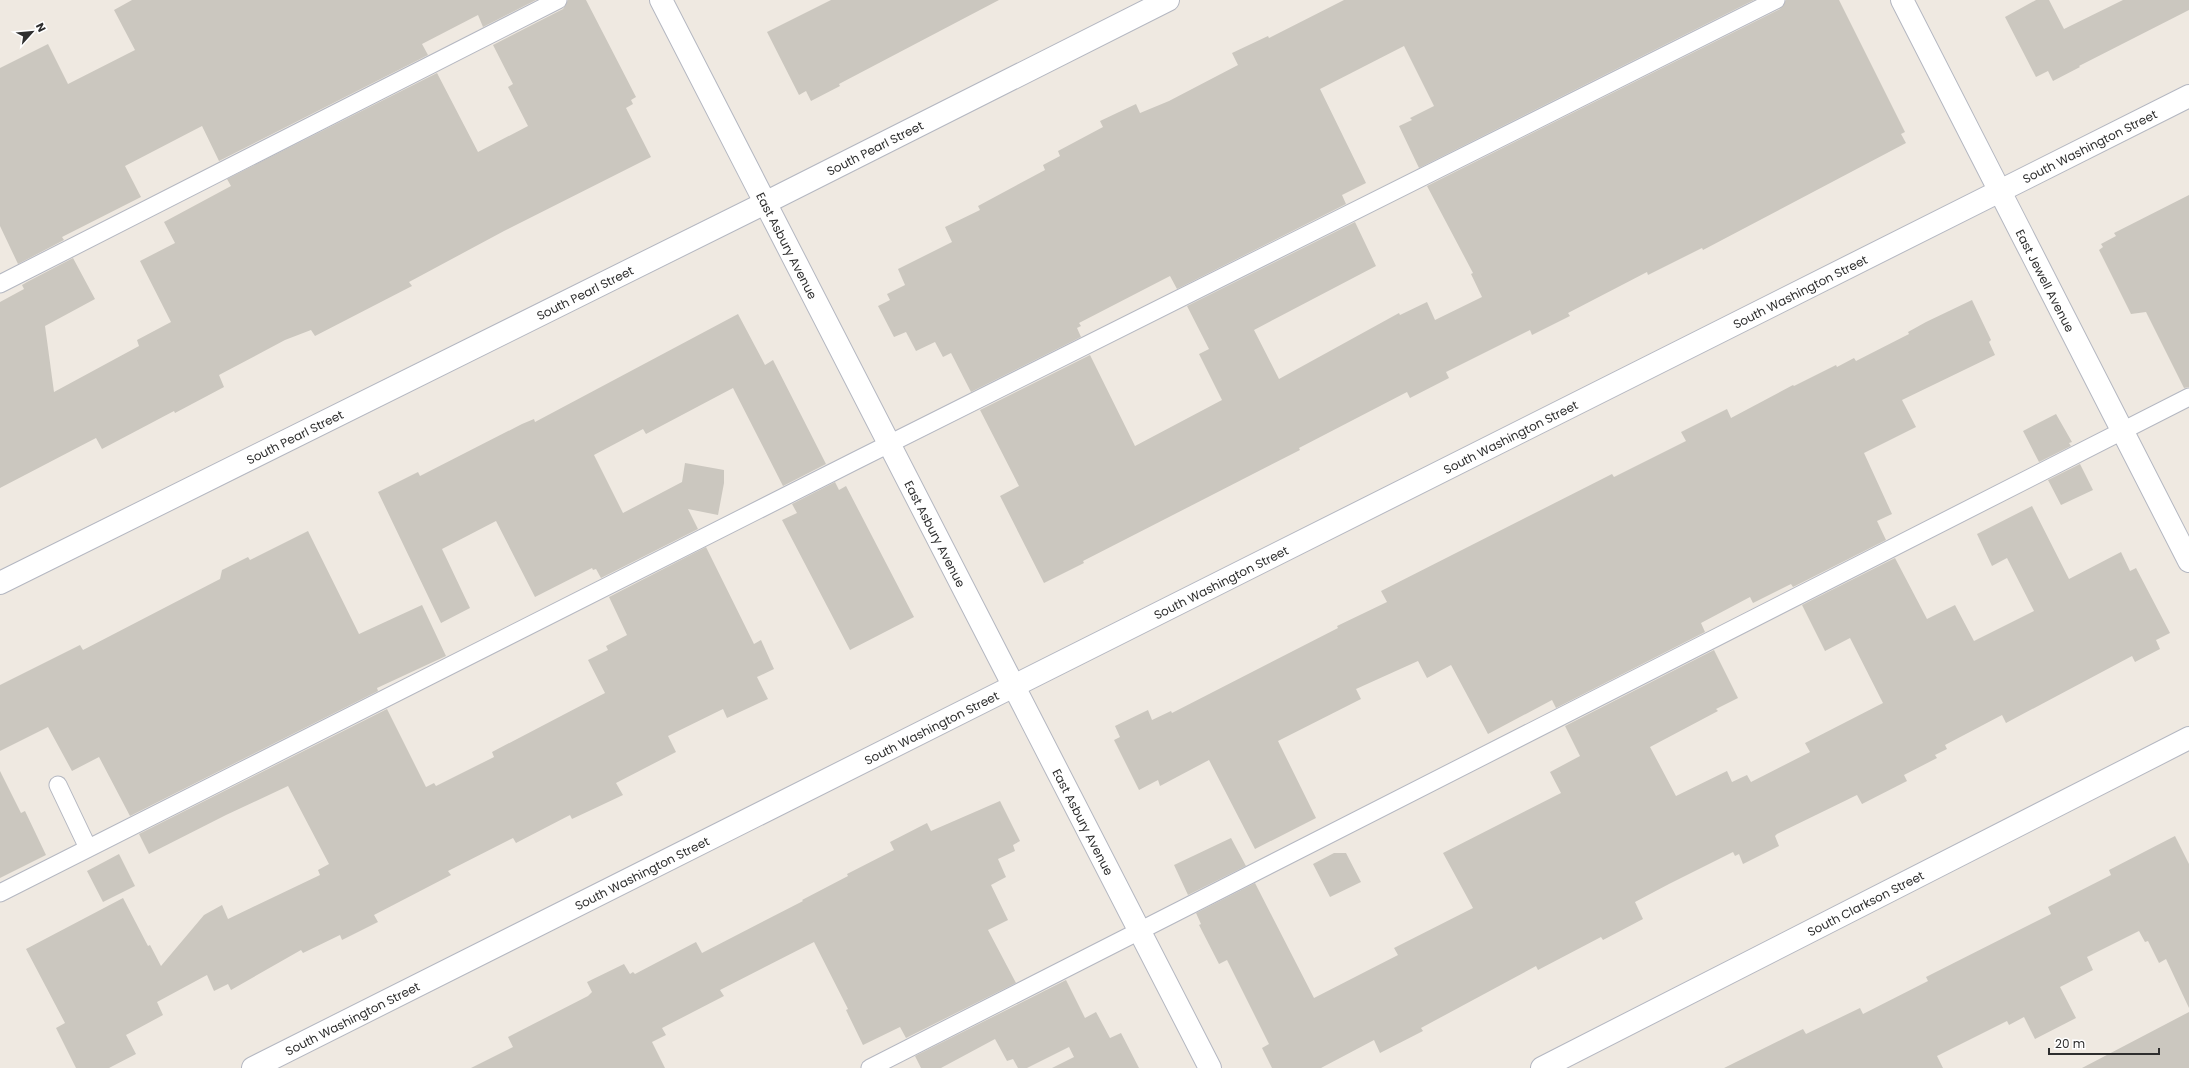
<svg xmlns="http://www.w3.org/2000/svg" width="2189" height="1068" viewBox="0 0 2189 1068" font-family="Poppins,sans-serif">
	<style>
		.building { fill: #cbc7bf }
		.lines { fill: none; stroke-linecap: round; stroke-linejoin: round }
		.lane-casing { stroke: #b4b7c1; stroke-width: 19 }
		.street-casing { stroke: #b4b7c1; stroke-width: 24 }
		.secondary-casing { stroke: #b4b7c1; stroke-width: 24 }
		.lane { stroke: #fff; stroke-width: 17 }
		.street { stroke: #fff; stroke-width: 22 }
		.secondary { stroke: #fff; stroke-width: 22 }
		.labels { text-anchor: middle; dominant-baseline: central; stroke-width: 4; stroke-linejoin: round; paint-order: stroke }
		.street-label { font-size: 12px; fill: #2e2e2e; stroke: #fff }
	</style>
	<rect width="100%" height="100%" fill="#efe9e1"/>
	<path class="building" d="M 132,0 L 536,0 L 483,27 L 478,15 L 422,44 L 428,55 L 219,161 L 202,126 L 125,166 L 141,197 L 62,237 L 64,240 L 18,264 L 0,226 L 0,68 L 48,44 L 68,84 L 135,50 L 114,10 Z
		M 568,0 L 586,0 L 636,97 L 631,100 L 633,104 L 626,108 L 651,157 L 504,231 L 409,282 L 412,286 L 315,336 L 311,330 L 285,340 L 219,375 L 224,387 L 175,413 L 174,411 L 102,449 L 96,438 L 0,488 L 0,302 L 24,289 L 22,285 L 27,282 L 73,258 L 95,299 L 45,326 L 54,392 L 139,346 L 137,340 L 171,322 L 140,261 L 175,243 L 164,222 L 231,186 L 227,179 L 437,73 L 478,152 L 528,126 L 508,87 L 513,84 L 493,45 L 563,9 Z
		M 831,0 L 999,0 L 839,84 L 840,86 L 811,101 L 806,91 L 799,95 L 767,32 Z
		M 1344,0 L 1754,0 L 1419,168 L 1399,126 L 1412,120 L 1410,118 L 1434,106 L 1404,46 L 1320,89 L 1366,183 L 1342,195 L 1346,204 L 1177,289 L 1170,276 L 1079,323 L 1081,326 L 1077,328 L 1081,337 L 971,392 L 951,353 L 943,357 L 935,342 L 916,351 L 906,332 L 894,337 L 878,306 L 890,300 L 887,294 L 905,285 L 898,269 L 952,242 L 945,227 L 980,210 L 978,206 L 1045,170 L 1043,165 L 1060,156 L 1058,151 L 1103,127 L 1100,121 L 1136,104 L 1140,113 L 1169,101 L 1238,65 L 1232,53 L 1268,36 L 1269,38 Z
		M 1786,0 L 1839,0 L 1905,132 L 1901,134 L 1906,143 L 1703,250 L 1702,248 L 1648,275 L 1647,272 L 1568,313 L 1570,316 L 1532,335 L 1530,330 L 1446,372 L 1449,378 L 1410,398 L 1407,392 L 1299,448 L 1300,450 L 1083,561 L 1084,563 L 1044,583 L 1000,496 L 1019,486 L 980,410 L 1090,355 L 1135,446 L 1222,400 L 1199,354 L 1209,349 L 1187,306 L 1355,222 L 1376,266 L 1254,330 L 1279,379 L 1399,313 L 1400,315 L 1427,302 L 1435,320 L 1482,297 L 1471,274 L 1473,273 L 1427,186 L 1780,9 Z
		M 2036,0 L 2049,0 L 2064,29 L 2123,0 L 2189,0 L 2189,10 L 2079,66 L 2080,67 L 2053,81 L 2048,71 L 2036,77 L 2005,17 Z
		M 2189,195 L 2189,387 L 2184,388 L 2146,312 L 2131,314 L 2099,250 L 2103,247 L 2101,244 L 2116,236 L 2114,233 Z
		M 1972,300 L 1991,340 L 1989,342 L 1995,355 L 1902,400 L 1916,427 L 1864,453 L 1892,514 L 1877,521 L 1886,540 L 1793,587 L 1791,584 L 1753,603 L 1750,597 L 1701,623 L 1705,632 L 1556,708 L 1552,700 L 1488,734 L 1451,665 L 1427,678 L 1418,661 L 1356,689 L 1361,699 L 1278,741 L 1316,818 L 1255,849 L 1209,760 L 1160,786 L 1158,780 L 1139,790 L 1114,740 L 1120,737 L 1115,726 L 1148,710 L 1152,720 L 1171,711 L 1172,713 L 1338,628 L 1337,626 L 1387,602 L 1381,591 L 1612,474 L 1614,477 L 1686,441 L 1681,432 L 1727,409 L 1731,418 L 1793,385 L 1794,386 L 1836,365 L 1837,367 L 1854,358 L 1856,361 L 1909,334 L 1908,332 L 1926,322 Z
		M 738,314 L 765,365 L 773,360 L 826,464 L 783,486 L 733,388 L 646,434 L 643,429 L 594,455 L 623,513 L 682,482 L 685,463 L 724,470 L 724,483 L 718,515 L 688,509 L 698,529 L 601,578 L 596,569 L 593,570 L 592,568 L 535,597 L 496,521 L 442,549 L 470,608 L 441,623 L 378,492 L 418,472 L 420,476 L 522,424 L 534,419 L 535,422 Z
		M 2056,414 L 2072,442 L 2069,443 L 2071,446 L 2039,462 L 2023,431 Z
		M 2080,464 L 2093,490 L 2061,505 L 2048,480 Z
		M 835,482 L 839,490 L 846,486 L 914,617 L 850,650 L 782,520 L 797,513 L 792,504 Z
		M 2032,506 L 2069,579 L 2121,552 L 2130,571 L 2136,568 L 2170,633 L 2156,640 L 2160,649 L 2135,662 L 2132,656 L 2006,723 L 2002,715 L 1945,745 L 1947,749 L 1935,755 L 1937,758 L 1904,775 L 1907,781 L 1862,804 L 1857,795 L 1777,834 L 1775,836 L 1779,846 L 1743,864 L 1739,854 L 1735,856 L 1733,852 L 1669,884 L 1635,902 L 1643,919 L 1603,940 L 1601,937 L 1538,970 L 1536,966 L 1421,1028 L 1423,1031 L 1380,1053 L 1374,1040 L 1321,1068 L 1272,1068 L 1262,1048 L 1269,1044 L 1227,960 L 1219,964 L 1199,925 L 1201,924 L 1196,913 L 1255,883 L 1314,998 L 1398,955 L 1394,948 L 1473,908 L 1443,853 L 1561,793 L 1550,772 L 1580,756 L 1565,726 L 1714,650 L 1738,698 L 1716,709 L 1718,711 L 1650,747 L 1676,796 L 1727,771 L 1732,782 L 1747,775 L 1751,782 L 1810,752 L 1805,743 L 1883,703 L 1850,638 L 1825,651 L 1802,605 L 1895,558 L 1927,619 L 1955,605 L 1974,641 L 2034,611 L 2007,558 L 1992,566 L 1977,534 Z
		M 308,531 L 359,634 L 422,605 L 446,656 L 377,688 L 378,691 L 130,816 L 99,757 L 72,771 L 48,727 L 0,751 L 0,685 L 80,645 L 83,650 L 220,579 L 222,570 L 248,557 L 250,560 Z
		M 706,547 L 754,644 L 761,640 L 774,669 L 757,677 L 768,699 L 727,718 L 723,709 L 668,736 L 676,752 L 616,783 L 623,795 L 572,819 L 570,815 L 516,843 L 513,838 L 448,871 L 451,875 L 374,915 L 378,922 L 342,940 L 340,935 L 303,953 L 301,950 L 231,990 L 228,984 L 214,991 L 207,975 L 157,1002 L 163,1015 L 126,1035 L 136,1054 L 109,1068 L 76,1068 L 56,1028 L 65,1023 L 26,949 L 123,898 L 148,946 L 150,945 L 161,966 L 204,915 L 222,905 L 228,919 L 320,875 L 318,870 L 329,864 L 288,786 L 226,815 L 149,854 L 139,834 L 387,709 L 426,787 L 434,783 L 436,786 L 494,757 L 492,752 L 605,693 L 588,660 L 608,650 L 606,646 L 627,635 L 609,597 Z
		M 0,771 L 21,813 L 25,811 L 46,855 L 0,878 Z
		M 1000,801 L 1020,841 L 1013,845 L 1015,851 L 998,859 L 1006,877 L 991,885 L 1008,920 L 988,930 L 1016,983 L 906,1038 L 900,1027 L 863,1045 L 846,1010 L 848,1009 L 814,942 L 720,990 L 724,996 L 662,1028 L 666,1035 L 652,1042 L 665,1068 L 471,1068 L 513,1047 L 508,1037 L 588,996 L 592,992 L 587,982 L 624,964 L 630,974 L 633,972 L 635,974 L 696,942 L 702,953 L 803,901 L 802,900 L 848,876 L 847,874 L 894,850 L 890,842 L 927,823 L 931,831 Z
		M 2175,836 L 2189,864 L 2189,1008 L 2166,959 L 2159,963 L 2148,941 L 2145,942 L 2139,931 L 2087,957 L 2093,970 L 2060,987 L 2076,1018 L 2035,1039 L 2024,1017 L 2009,1025 L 2007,1021 L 1937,1056 L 1943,1068 L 1724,1068 L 1803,1029 L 1806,1034 L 1860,1008 L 1863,1014 L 1928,981 L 1926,977 L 2051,914 L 2048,907 L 2111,875 L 2109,870 Z
		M 1231,838 L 1246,866 L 1188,895 L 1174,865 Z
		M 1334,853 L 1346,853 L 1361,882 L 1330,897 L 1313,864 Z
		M 119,854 L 135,886 L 103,902 L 87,871 Z
		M 1066,980 L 1085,1018 L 1096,1012 L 1110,1038 L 1121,1033 L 1139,1068 L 1052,1068 L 1074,1057 L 1069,1047 L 1027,1068 L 1018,1068 L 1013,1059 L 1007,1061 L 995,1039 L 941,1068 L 921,1068 L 915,1056 Z
		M 2189,1012 L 2189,1068 L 2082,1068 Z"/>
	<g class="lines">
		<defs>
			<path id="lane" d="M 0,284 L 558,0
				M 58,785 L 88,848
				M 0,893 L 855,461 L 1776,0
				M 870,1068 L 2189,397"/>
			<g id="street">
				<path id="s1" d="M 661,0 L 1210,1068"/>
				<path id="s2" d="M 1902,0 L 2189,561"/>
				<path id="s3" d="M 253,1068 L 2189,96"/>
				<path id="s4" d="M 1542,1068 L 2189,738"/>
			</g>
			<g id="secondary">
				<path id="s5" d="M 0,583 L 765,203 L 1168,0"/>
			</g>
		</defs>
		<use href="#lane" class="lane-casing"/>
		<use href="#street" class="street-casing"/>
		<use href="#secondary" class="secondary-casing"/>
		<use href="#lane" class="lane"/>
		<use href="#street" class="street"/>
		<use href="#secondary" class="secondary"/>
	</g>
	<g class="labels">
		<g class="street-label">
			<text stroke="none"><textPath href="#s3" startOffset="2055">South Washington Street</textPath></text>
			<text stroke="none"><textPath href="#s5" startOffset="977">South Pearl Street</textPath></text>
			<text stroke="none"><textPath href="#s1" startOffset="276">East Asbury Avenue</textPath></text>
			<text stroke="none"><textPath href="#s2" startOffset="315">East Jewell Avenue</textPath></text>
			<text stroke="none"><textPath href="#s3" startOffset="1731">South Washington Street</textPath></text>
			<text stroke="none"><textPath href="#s5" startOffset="653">South Pearl Street</textPath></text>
			<text stroke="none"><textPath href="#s5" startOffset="329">South Pearl Street</textPath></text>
			<text stroke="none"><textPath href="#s3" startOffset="1407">South Washington Street</textPath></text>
			<text stroke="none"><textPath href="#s1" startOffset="600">East Asbury Avenue</textPath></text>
			<text stroke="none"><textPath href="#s3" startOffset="1083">South Washington Street</textPath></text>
			<text stroke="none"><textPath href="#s3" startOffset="759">South Washington Street</textPath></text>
			<text stroke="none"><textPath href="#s1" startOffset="924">East Asbury Avenue</textPath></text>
			<text stroke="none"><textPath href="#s3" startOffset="435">South Washington Street</textPath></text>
			<text stroke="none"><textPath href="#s4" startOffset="363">South Clarkson Street</textPath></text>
			<text stroke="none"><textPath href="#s3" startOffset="111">South Washington Street</textPath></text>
		</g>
	</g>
	<g transform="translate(32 32) rotate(63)" stroke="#ffffff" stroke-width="3" paint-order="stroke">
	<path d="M0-3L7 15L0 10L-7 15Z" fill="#2e2e2e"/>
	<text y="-6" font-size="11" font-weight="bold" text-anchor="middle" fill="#2e2e2e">N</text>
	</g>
	<path d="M2049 1048v6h110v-6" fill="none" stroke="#2e2e2e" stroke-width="2"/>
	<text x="2055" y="1048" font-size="12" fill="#2e2e2e" stroke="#ffffff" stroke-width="3" paint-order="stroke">20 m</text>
</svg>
